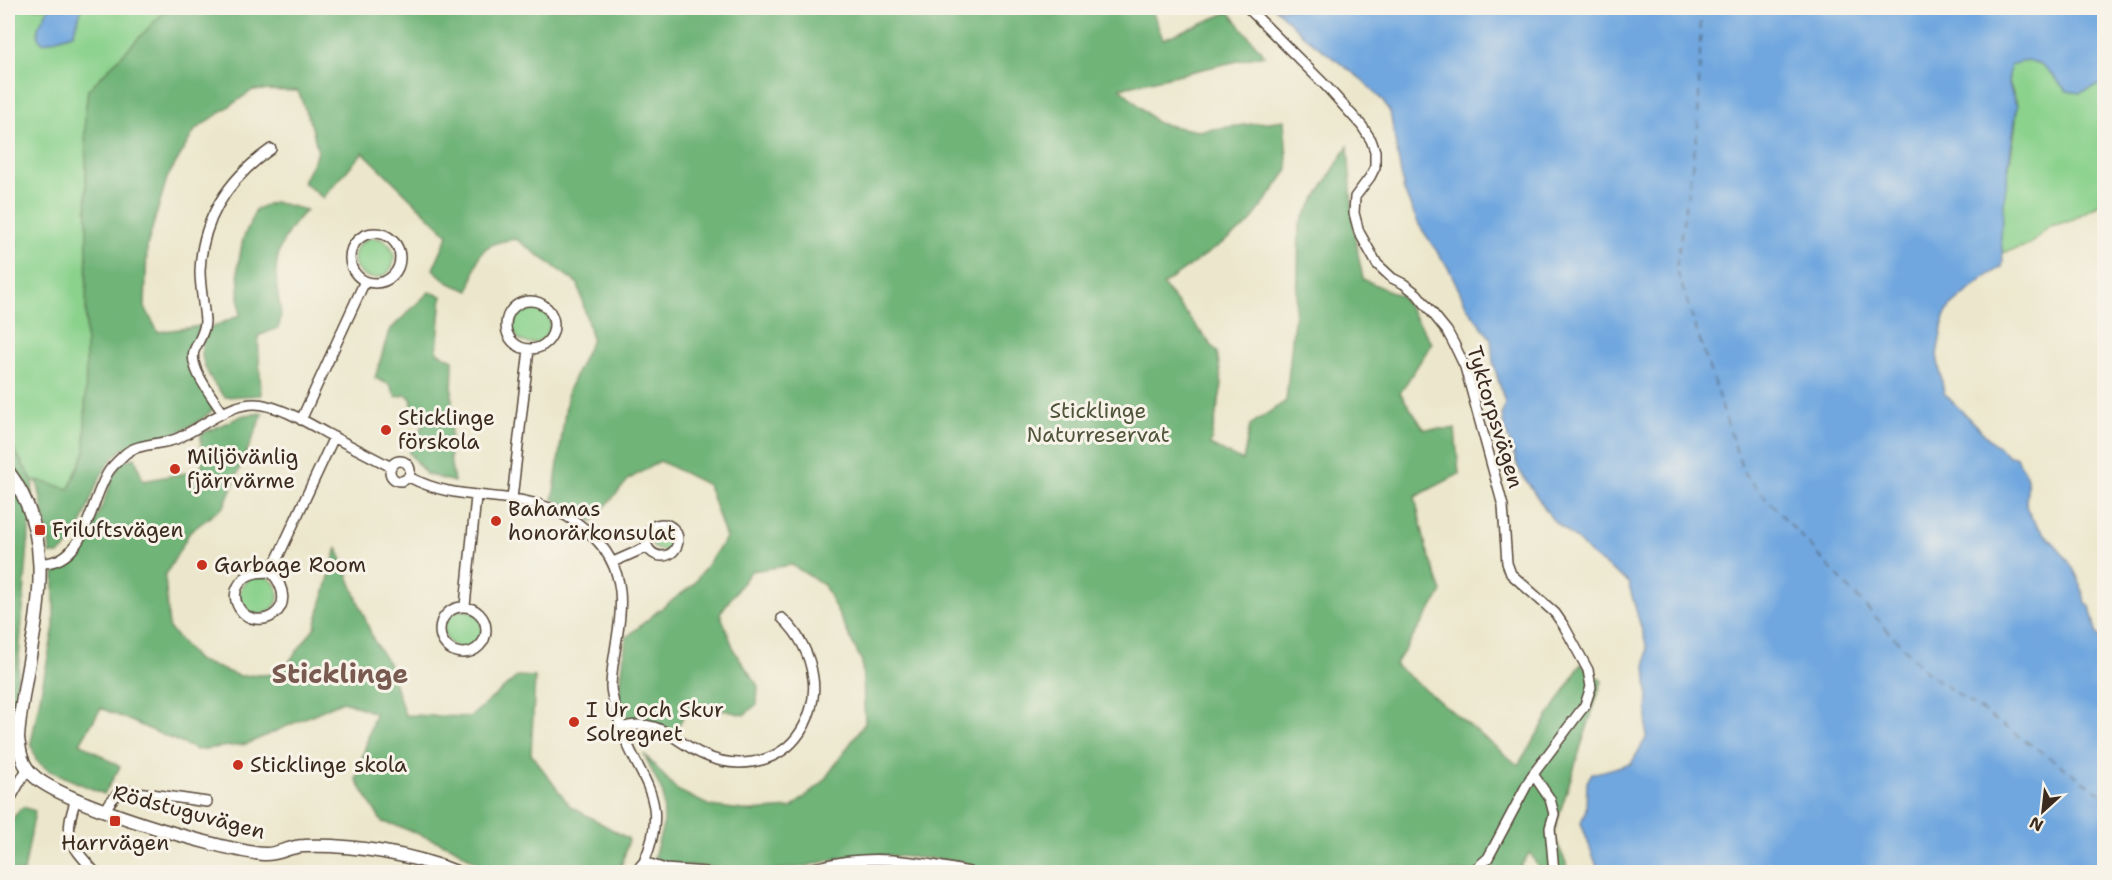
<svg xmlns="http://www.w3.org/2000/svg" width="2112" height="880" viewBox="0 0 2112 880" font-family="'Shantell Sans',sans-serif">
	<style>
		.green { fill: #8bd28d; stroke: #637e56; stroke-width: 1.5 }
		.forest { fill: #70b478; stroke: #566f4b; stroke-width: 1.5 }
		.water { fill: #71a7df; stroke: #56687e; stroke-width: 1.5 }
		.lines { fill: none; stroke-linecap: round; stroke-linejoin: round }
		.ferry { stroke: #4e5662; stroke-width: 1.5; stroke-dasharray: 8 6; stroke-linecap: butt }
		.minor-casing { stroke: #564638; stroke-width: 12 }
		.tertiary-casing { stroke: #564638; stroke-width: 15 }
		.minor { stroke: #fff; stroke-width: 9 }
		.tertiary { stroke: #fff; stroke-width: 12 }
		.poi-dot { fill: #c8321e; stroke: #f7f3e8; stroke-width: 2 }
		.labels { text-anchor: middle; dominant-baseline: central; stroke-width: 6; stroke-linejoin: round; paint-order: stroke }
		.park-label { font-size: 21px; fill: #4f543a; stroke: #f7f3e8 }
		.street-label { font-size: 21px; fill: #3b2a1e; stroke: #f7f3e8 }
		.poi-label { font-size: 21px; fill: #3b2a1e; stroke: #f7f3e8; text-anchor: start }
		.district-label { font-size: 27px; font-weight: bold; fill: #795a51; stroke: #f7f3e8 }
	</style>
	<rect width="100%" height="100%" fill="#f7f3e8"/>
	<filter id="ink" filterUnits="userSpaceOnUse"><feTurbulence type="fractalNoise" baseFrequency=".0167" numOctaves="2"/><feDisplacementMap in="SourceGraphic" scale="12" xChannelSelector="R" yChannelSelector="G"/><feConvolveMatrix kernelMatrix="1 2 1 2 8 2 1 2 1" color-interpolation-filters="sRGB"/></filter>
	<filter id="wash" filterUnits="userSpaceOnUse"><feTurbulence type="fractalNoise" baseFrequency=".008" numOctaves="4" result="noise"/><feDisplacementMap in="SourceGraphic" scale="24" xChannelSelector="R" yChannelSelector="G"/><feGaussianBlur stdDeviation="1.35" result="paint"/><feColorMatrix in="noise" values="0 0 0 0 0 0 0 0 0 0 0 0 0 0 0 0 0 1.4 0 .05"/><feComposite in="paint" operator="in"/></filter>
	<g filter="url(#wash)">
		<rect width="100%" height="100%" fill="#ece7cc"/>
		<path class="green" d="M 8,8 L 168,8 L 88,90 L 85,115 L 87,223 L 85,452 L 69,489 L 33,481 L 8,440 L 8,301 L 12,289 L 16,241 L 8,224 Z
			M 2026,60 L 2043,64 L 2067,91 L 2104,83 L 2104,201 L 2070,221 L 2050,226 L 2029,245 L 2002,253 C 1997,205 2014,157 2017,109 C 2018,93 2003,87 2011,65 Z
			M354 258a20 20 0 1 1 40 0a20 20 0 1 1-40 0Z
			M512 324a19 19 0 1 1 38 0a19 19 0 1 1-38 0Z
			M651 539a11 11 0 1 1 22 0a11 11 0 1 1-22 0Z
			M240 595a19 19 0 1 1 38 0a19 19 0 1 1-38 0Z
			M444 629a19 19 0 1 1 38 0a19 19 0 1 1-38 0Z"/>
		<path class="forest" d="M 168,8 L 1151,8 L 1163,39 L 1229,12 L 1264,55 L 1120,88 L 1157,123 L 1197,131 L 1284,120 L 1288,170 L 1249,224 L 1163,285 L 1217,352 L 1222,385 L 1210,445 L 1243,461 L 1250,425 L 1286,401 L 1298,280 L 1299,225 L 1348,146 L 1354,233 L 1363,279 L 1401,296 L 1432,343 L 1400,393 L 1424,429 L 1455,429 L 1459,474 L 1415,497 L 1426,547 L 1442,592 L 1395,665 L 1518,765 L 1581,664 L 1602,681 L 1553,834 L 1570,872 L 1540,872 L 1530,852 L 1517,872 L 985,872 L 962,861 L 883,855 L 844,857 L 802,867 L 775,870 L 667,865 L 654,857 L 664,822 L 663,794 L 644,754 L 677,790 L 710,806 L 750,811 L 791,808 L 822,783 L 865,723 L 862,662 L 824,585 L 792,565 L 751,571 L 720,613 L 735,652 L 758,686 L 757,704 L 744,715 L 701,705 L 685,713 L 675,733 L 653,722 L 625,718 L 619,697 L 626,638 L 659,610 L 693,585 L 726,538 L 708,485 L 660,461 L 629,479 L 592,522 L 553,499 L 568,391 L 592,339 L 578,284 L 516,239 C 475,244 480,255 469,291 L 449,283 L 433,269 L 448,235 L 363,152 L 323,198 L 303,182 L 318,152 L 312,127 L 298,91 L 253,90 L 195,130 L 167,178 L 147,246 L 145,307 L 158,332 L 201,326 L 191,350 L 214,408 C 203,421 183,431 167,436 C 151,440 132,441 119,452 C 88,478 91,530 59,554 L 50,554 L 49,539 L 37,480 L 69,489 L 85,452 L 87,223 L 85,115 L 88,90 Z
			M 274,202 L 306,210 C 280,237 272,257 278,296 C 280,307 283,317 278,328 L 258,336 L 261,395 L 225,397 C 210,381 190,350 210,329 C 214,325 233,319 240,315 L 238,266 L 243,239 L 256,209 Z
			M 8,224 L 16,241 L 12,289 L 8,301 Z
			M 429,292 L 442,296 L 437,352 L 453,360 L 450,458 L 454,482 L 426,474 L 409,453 L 425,420 L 413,410 L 411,398 L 406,395 L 396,397 L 390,385 L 375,378 L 389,331 Z
			M 263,413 L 224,506 L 190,532 L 165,576 L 169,628 L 197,660 L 239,676 L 280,674 L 315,627 L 337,548 L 374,641 L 388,663 L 405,715 L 470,717 L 518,676 L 535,677 L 531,754 L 570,806 L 629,839 L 622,864 L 614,872 L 492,872 L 452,847 L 395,825 L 382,822 L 356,780 L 375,713 L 343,701 L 247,744 L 197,750 L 101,708 L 80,743 L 120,767 L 104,794 L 48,770 L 36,760 L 31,743 L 54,627 L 54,574 L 77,561 L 103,504 L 113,477 L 123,461 L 135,458 L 143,481 L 202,470 L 201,434 L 244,415 Z
			M 8,440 L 33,481 L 16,695 L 9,717 L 8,653 L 12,638 L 8,637 Z
			M 23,807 L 35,811 L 24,872 L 8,872 C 7,849 3,822 23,807 Z"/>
		<path class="water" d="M 49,8 L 82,8 L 73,34 L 44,43 L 38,38 L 38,28 Z
			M 1275,8 L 2104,8 L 2104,83 L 2080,93 L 2067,91 C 2046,71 2044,53 2011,65 C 2005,80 2011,92 2017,106 L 2005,193 L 2001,237 L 2003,262 L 2002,267 L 1984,278 L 1950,307 L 1944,317 L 1937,355 L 1944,393 L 1990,440 L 2009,456 L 2015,456 C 2023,467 2029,476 2027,490 C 2027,497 2025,502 2027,509 C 2032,521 2041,530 2049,538 C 2067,556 2082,577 2085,603 L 2090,606 L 2096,632 L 2104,642 L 2104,872 L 1599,872 L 1581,823 L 1586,809 L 1587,782 L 1592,773 C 1606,772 1617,766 1631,764 L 1646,738 L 1648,694 L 1646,665 L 1647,648 L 1628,582 L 1590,554 L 1577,540 L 1552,519 L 1519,470 L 1504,426 L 1502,414 L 1505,403 L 1493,362 L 1491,339 L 1467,307 L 1449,269 L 1419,225 L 1404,191 L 1390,112 L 1382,100 L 1361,79 L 1304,36 Z"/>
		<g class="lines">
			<path class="ferry" d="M 1701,8 L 1698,128 L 1676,268 L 1744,474 L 1926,672 L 2098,791 L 2104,793"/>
		</g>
	</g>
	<g filter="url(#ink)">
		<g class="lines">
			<defs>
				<path id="minor" d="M 1248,8 L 1326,86 L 1362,126 L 1371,140 L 1375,151 L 1375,167 L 1370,177 L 1355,197 L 1354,213 L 1359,232 L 1377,264 L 1392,278 L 1404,284 L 1417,294 L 1447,331 L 1454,344 L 1465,367 L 1503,506 L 1507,563 L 1511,574 L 1555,613 L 1564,626 L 1588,670 L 1591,687 L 1585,705 L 1531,777 L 1488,858 L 1472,872
					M350 258a25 25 0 1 1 50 0a25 25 0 1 1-50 0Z
					M506 325a24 24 0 1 1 48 0a24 24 0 1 1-48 0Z
					M 222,412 C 213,397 189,369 194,351 C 198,341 205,333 205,321 C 204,305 200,288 200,271 C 202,218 228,179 271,149
					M 301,420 L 365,281
					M390 471a10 10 0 1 1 20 0a10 10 0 1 1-20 0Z
					M 409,477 C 449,498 482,493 524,501 C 569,509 615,542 620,591 C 623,623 612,654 611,686 C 611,695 615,707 618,717 C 633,777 674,793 644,862
					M 512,499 L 529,349
					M646 540a16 16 0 1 1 32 0a16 16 0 1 1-32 0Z
					M 613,562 L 647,547
					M 40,563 C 87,565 89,501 109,471 C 113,465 119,460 124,455 C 136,443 161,445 176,439 C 205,427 234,396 268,406 C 288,411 308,423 326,433 C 348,445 369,455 391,467
					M 271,572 C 305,610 256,635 239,608 C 235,601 234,593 238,586 C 245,573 257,572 271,572 Z
					M 271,572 L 334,437
					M 465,606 L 476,497
					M440 630a23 23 0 1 1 46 0a23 23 0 1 1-46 0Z
					M 621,728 C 659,716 673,741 704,755 C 734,769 774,765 796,738 C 809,722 816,698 813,678 C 810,655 799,634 782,618
					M 1533,774 L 1550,799 L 1554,814 L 1550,828 L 1554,872
					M 76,799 C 63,837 69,843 95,872
					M 8,803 L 27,769
					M 105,810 C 112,799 116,792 130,791 L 207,802
					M 635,872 L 644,862 L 665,869 L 705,872
					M 791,872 C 811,870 830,863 850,861 C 890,856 930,864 969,872"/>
				<path id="tertiary" d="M 8,471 C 69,553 24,648 18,738 C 20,753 22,765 33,775 C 60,803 223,851 264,854 C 278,855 290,846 304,846 C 351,844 412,854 456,872"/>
			</defs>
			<use href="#minor" class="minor-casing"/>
			<use href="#tertiary" class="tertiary-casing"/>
			<use href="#minor" class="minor"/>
			<use href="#tertiary" class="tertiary"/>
		</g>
	</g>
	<g class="poi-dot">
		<circle cx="386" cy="430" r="6"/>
		<circle cx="175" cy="469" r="6"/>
		<circle cx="496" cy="521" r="6"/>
		<rect x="34" y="524" width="12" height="12" rx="3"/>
		<circle cx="202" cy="565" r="6"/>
		<circle cx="574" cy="722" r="6"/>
		<circle cx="238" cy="765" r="6"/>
		<rect x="109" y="815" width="12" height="12" rx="3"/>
	</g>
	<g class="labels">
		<g class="park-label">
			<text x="1098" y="411">Sticklinge<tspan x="1098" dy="24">Naturreservat</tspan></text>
		</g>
		<g class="street-label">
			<text transform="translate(1495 417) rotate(73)">Tyktorpsvägen</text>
			<text transform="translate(189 812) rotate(15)">Rödstuguvägen</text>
		</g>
		<g class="poi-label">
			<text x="398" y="418">Sticklinge<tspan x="398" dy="24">förskola</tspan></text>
			<text x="187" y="457">Miljövänlig<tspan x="187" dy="24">fjärrvärme</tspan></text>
			<text x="508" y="509">Bahamas<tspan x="508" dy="24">honorärkonsulat</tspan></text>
			<text x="52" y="530">Friluftsvägen</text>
			<text x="214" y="565">Garbage Room</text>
			<text x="586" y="710">I Ur och Skur<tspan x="586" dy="24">Solregnet</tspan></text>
			<text x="250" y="765">Sticklinge skola</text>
			<text x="115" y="843" text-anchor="middle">Harrvägen</text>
		</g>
		<g class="district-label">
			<text x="340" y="673">Sticklinge</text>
		</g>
	</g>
	<rect width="2112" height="880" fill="none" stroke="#f7f3e8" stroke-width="30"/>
	<g transform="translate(2043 811) rotate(207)" stroke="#f7f3e8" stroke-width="4.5" paint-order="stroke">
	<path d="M0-4.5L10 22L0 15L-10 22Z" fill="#3b2a1e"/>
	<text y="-9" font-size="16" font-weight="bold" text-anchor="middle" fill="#3b2a1e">N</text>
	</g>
</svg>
